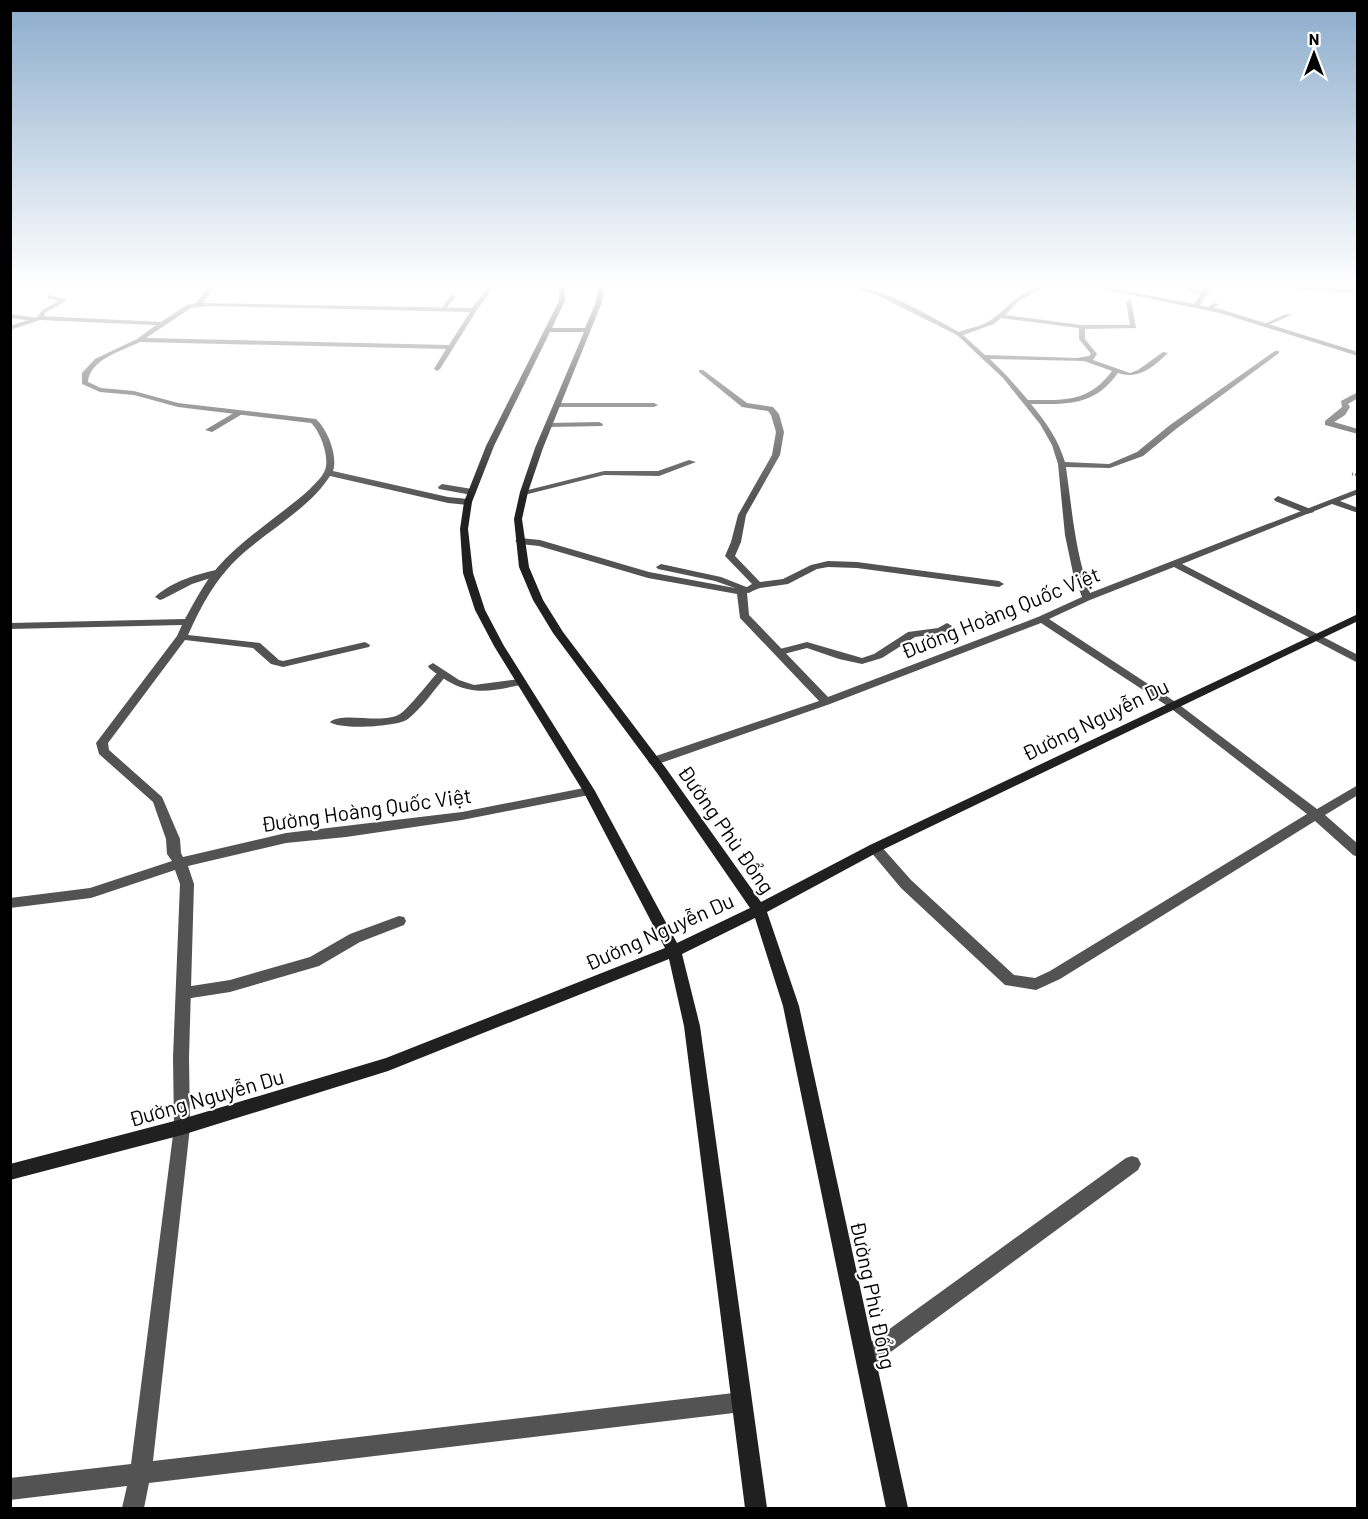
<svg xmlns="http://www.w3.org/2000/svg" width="1368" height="1519" viewBox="0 0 1368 1519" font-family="Barlow,sans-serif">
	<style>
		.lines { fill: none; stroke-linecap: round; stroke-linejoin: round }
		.path { stroke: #757575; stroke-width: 3; stroke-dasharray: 1 2; stroke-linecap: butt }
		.lane { fill: #535353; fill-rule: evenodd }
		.street { fill: #535353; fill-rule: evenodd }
		.secondary { fill: #202020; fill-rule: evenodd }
		.labels { text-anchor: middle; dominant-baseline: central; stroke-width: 4.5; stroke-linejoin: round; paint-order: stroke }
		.street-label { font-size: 21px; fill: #000; stroke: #fff }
	</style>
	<rect width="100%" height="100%" fill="#fff"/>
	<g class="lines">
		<path class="path" d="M 1352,474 L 1358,475"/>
		<path class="lane" d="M 1186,287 L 1191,287 L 1208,294 L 1205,296 L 1186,289 Z
			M 49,295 L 68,300 L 46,312 L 42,319 L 35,321 L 10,318 L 10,314 L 37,318 L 42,310 L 59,301 L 47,298 Z
			M 451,295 L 456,296 L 445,310 L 441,310 Z
			M 1214,303 L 1219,304 L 1212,309 L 1208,309 L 1208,307 Z
			M 1286,314 L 1291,315 L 1269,325 L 1264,324 Z
			M 555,403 L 654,403 L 658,405 L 654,407 L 558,407 L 554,405 Z
			M 237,411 L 244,413 L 212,432 L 205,430 Z
			M 599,422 L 603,424 L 602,426 L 549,427 L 545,425 L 549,423 Z
			M 442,484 L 472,489 L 476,492 L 472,495 L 439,489 L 438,487 Z
			M 1278,496 L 1313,510 L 1314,512 L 1307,514 L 1275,501 L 1274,499 Z
			M 661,564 L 721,577 L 754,590 L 749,593 L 715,581 L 658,569 L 656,567 Z
			M 220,569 L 225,572 L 223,574 L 192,584 L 163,599 L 160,600 L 155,597 C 172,581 198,574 220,569 Z
			M 947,623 L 952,626 L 945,633 L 915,637 L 882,658 L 862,664 L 839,659 L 807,648 L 780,655 L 775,652 L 776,650 L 807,642 L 862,658 L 874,654 L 908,632 L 938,628 Z
			M 442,671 L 446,672 L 447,674 L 446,676 C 434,690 422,708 408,719 C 398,727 339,730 330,722 C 343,711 382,725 400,714 C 408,709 430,681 438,672 Z
			M 399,916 L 404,917 L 406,921 L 404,925 L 360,942 L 319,966 L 230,992 L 185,999 L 180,997 L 177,993 L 180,989 L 185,987 L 230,980 L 310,957 L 350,934 Z"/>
		<path class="street" d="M 208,287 L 214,287 L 203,303 L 472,308 L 488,287 L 494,287 L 477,310 L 440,369 L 437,371 L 434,369 L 446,349 L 140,342 C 122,351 90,359 88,382 L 101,388 L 134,391 L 178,403 L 316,419 C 328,430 338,456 333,471 L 448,497 L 468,499 L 472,502 L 468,505 L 448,503 L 330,476 C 310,508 267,531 239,557 C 216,578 201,606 188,635 L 260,643 L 279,660 L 283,661 L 365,642 L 370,645 L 369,647 L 283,667 L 271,664 L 253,648 L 185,640 L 108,743 L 109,750 L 162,797 L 180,839 L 181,853 L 183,857 L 286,833 L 462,812 L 589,787 L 595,791 L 589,795 L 462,820 L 346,837 L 286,843 L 188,866 L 194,884 L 189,1057 L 190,1127 L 153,1461 L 742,1392 L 749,1395 L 752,1402 L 749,1409 L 742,1412 L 149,1483 L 144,1508 L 122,1508 L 127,1486 L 10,1500 L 10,1478 L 131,1464 L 174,1127 L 173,1057 L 180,884 L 175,870 L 91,898 L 10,908 L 10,898 L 90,888 L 172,861 L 167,854 L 166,839 L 153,802 L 99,754 L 96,743 L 177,636 L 182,625 L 10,629 L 10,623 L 185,619 C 195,601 204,583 217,568 C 243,538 280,516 310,489 C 315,483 322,478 325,470 C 330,457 320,431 311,423 L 178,407 L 134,395 L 100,392 L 82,384 L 82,373 L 95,359 L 137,339 L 156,325 L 40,320 L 10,330 L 10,326 L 40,316 L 161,322 L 187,305 L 196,303 ZM 210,306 L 470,312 L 449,345 L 146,338 L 191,308 Z
			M 852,287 C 884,287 931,317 959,332 C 969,328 983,326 991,320 C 1008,308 1022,287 1044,287 L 1019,301 L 1005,315 L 1082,325 L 1130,325 L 1126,301 L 1131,300 L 1136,328 L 1085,329 L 1085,339 L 1097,354 L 1093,360 L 1130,373 L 1138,370 L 1163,352 L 1168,353 C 1153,367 1139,380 1118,373 C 1094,406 1069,404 1031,404 C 1046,422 1058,439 1065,462 L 1109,464 L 1137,452 L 1170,425 L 1275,351 L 1279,351 L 1279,353 L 1176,429 L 1143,456 L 1110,468 L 1066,467 C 1072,510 1075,552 1090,593 L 1358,489 L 1358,494 L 1340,501 L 1358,508 L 1358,513 L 1332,504 L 1182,564 L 1358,655 L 1358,663 L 1174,567 L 1090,600 L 1049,619 L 1177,703 L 1317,809 L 1358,785 L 1358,795 L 1325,815 L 1358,844 L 1358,857 L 1353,855 L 1315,821 L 1060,979 L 1036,990 L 1005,985 L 901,888 L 870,851 L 868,848 L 870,845 L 880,845 L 911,880 L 1014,975 L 1035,978 L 1050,971 L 1307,814 L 1169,707 L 1041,623 L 830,704 L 658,764 L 650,764 L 648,761 L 650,758 L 819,701 L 740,618 L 737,594 L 648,578 L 539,546 L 520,544 L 515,541 L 520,538 L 540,540 L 649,572 L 735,588 L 747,587 L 752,584 L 725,556 L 731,542 L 738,515 L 772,455 L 776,432 L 771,415 L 768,411 L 742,407 L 699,372 L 699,370 L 703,370 L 747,403 L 773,407 L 779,414 L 784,432 L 780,455 L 746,515 L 741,542 L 735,556 L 760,582 L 783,579 L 811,565 L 828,561 L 857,562 L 999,581 L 1004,584 L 999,587 L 857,568 L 828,567 L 817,569 L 788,584 L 760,588 L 747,593 L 749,615 L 828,697 L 1038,617 L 1082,597 L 1073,573 L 1065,535 L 1058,464 L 1052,445 L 1040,424 L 1003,378 L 957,335 L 877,295 ZM 1001,318 L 1079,328 L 1079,339 L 1091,354 L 1089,356 L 1077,358 L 985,355 L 963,335 L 994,324 ZM 990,359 L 1084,361 L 1112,371 C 1088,403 1064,400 1028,400 L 1007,376 Z
			M 1093,287 L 1106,287 L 1195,304 L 1205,287 L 1211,287 L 1200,305 L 1223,310 L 1358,352 L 1358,356 L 1220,313 Z
			M 1291,287 L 1358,289 L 1358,293 L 1294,289 Z
			M 1358,392 L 1358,398 L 1348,404 L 1350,407 L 1345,415 L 1334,422 L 1358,429 L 1358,434 L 1325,425 L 1325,421 L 1342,407 L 1341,401 Z
			M 689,460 L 696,462 L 659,476 L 604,475 L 524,495 L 520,492 L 604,471 L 658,471 Z
			M 433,663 L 459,680 L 474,685 L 520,679 L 525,682 L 524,684 C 482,694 464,696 429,668 L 428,666 Z
			M 1132,1156 L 1138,1158 L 1141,1164 L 1138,1170 L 873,1365 L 866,1368 L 859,1365 L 856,1358 L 859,1351 L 1126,1158 Z"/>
		<path class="secondary" d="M 559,287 L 565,287 L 565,301 L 552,328 L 585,328 L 596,302 L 598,287 L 604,287 L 602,302 L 543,448 L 528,492 L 522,519 L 529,567 L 543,600 L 563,632 L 665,767 L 761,902 L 870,845 L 1358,614 L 1358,621 L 880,851 L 767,912 L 799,1006 L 908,1508 L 886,1508 L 783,1006 L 755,918 L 682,954 L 700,1026 L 767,1508 L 745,1508 L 684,1026 L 669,959 L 388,1071 L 182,1135 L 10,1180 L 10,1164 L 182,1119 L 386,1058 L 665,948 L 583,791 L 494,646 L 475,610 L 463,573 L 460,529 L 464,502 L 486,446 L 559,301 ZM 550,332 L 584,332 L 535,448 L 520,492 L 514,519 L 519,567 L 533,600 L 553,633 L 657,773 L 750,908 L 677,943 L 595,791 L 504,646 L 485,610 L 473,573 L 468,529 L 472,502 L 494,446 Z"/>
	</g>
	<linearGradient id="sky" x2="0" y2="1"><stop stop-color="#8baccc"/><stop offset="0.57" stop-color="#fff"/><stop offset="1" stop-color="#fff" stop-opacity="0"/></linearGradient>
	<rect width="1368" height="500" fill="url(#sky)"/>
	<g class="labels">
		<g class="street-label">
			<text transform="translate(1000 612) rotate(-22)">Đường Hoàng Quốc Việt</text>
			<text transform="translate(1095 719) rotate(-26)">Đường Nguyễn Du</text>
			<text transform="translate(366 809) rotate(-8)">Đường Hoàng Quốc Việt</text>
			<text transform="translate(727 829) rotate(55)">Đường Phù Đổng</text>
			<text transform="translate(659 931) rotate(-24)">Đường Nguyễn Du</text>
			<text transform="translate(206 1097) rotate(-16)">Đường Nguyễn Du</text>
			<text transform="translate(874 1295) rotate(78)">Đường Phù Đổng</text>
		</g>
	</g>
	<rect width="1368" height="1519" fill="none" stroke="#000000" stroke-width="24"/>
	<g transform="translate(1314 54)" stroke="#ffffff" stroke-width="4.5" paint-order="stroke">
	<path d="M0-4.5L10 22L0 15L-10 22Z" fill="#000000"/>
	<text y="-9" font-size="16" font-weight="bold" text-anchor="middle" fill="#000000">N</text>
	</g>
</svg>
